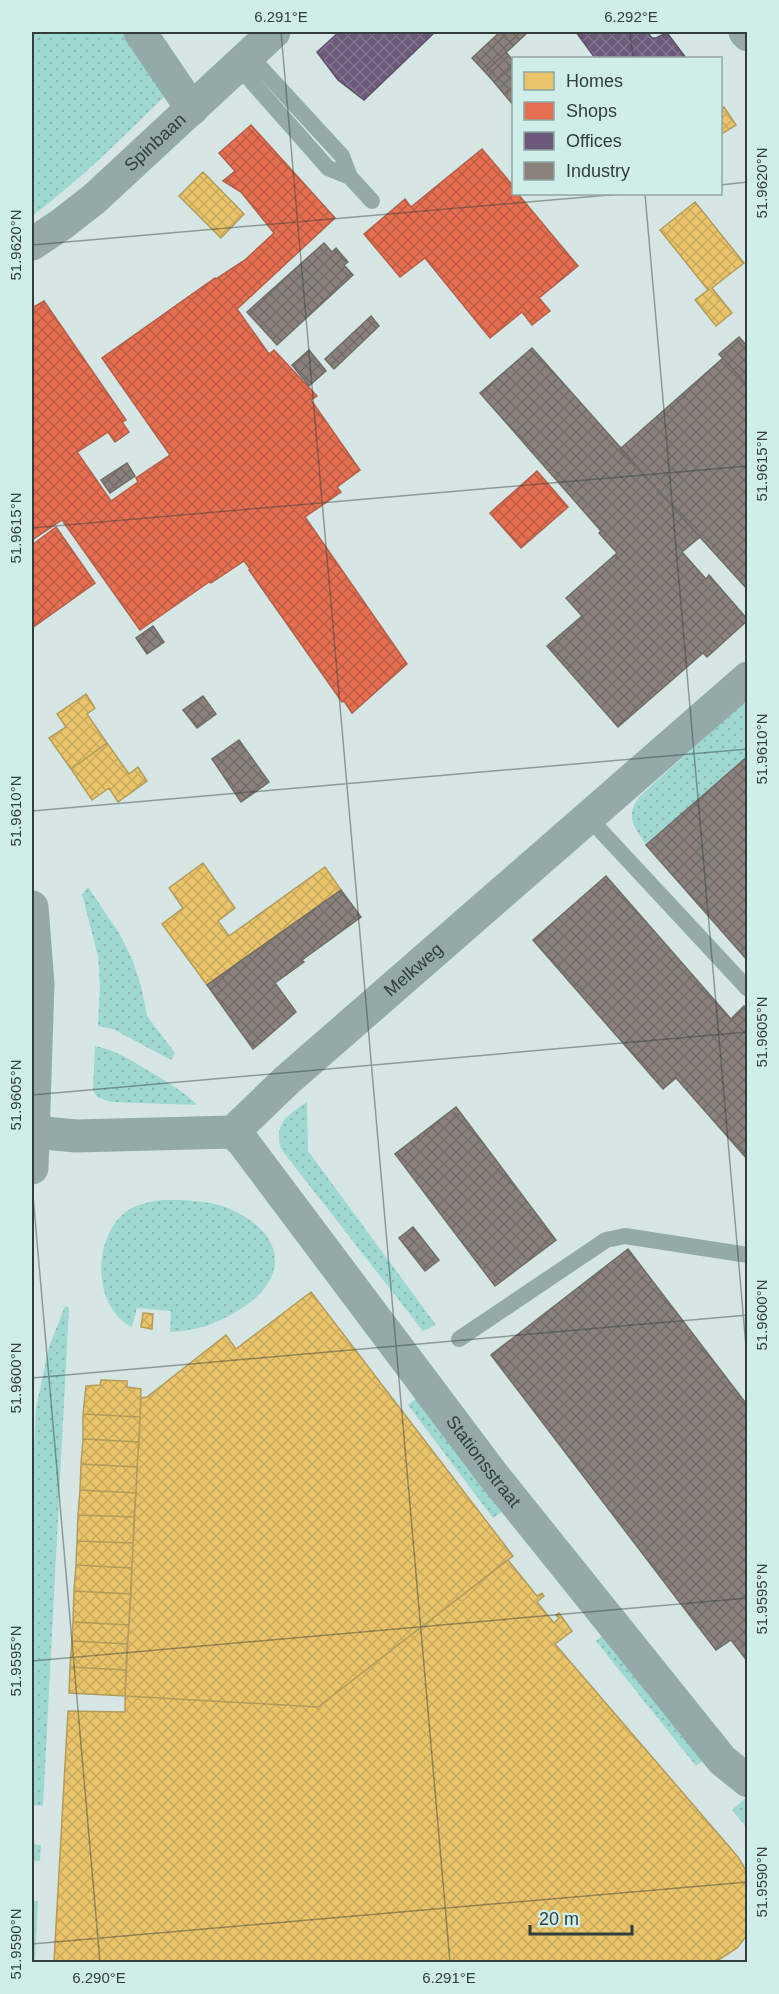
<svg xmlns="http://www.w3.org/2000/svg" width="779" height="1994" viewBox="0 0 779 1994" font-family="Helvetica,sans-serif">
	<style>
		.grass { fill: url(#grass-dots) }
		.homes { fill: url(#homes-cross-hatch); stroke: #b29c5c; stroke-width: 1.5 }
		.shops { fill: url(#shops-cross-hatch); stroke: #b1604b; stroke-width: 1.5 }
		.offices { fill: url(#offices-cross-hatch); stroke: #5b5167; stroke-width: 1.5 }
		.industry { fill: url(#industry-cross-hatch); stroke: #706d69; stroke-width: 1.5 }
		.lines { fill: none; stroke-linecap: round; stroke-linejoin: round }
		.service { stroke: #94aaa8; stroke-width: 16 }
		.minor { stroke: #94aaa8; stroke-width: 33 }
		.tertiary { stroke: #94aaa8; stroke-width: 33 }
		.secondary { stroke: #95aba8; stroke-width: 33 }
		.ticks { fill: none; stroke: #323d3c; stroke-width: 1.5; stroke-opacity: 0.45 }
		.labels { text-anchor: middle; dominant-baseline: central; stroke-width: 6; stroke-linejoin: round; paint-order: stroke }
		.street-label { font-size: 18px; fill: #323d3c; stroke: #cfede9 }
		.neatline { fill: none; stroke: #323d3c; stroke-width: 2 }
		.ticks-label { font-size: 15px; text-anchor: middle; fill: #323d3c }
	</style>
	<defs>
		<pattern id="grass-dots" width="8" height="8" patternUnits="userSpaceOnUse" patternTransform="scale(1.5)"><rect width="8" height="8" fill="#9fd7d1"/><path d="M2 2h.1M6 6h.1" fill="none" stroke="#89b9b4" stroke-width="1.8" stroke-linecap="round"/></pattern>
		<pattern id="homes-cross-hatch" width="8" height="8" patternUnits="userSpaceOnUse" patternTransform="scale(1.5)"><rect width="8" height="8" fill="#e9c46a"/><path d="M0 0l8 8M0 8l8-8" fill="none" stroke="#c8a95d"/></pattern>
		<pattern id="shops-cross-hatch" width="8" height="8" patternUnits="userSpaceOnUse" patternTransform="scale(1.5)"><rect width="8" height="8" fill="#e76f51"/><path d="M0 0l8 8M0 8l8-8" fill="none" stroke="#bc5c44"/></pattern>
		<pattern id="offices-cross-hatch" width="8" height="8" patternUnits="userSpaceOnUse" patternTransform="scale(1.5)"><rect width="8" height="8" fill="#6d597a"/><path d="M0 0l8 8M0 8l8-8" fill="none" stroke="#82748c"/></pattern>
		<pattern id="industry-cross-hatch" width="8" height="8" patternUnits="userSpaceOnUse" patternTransform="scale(1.5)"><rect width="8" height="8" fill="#8a817c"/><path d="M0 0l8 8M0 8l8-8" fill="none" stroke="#716b67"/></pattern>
	</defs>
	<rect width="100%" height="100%" fill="#d6e6e4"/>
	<path class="grass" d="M 32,32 L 125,32 L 167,94 C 123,137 80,180 32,216 Z
		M 747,699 L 747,806 L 646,845 C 634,827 625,817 639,797 Z
		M 88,887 L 119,933 L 133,961 L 142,990 L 147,1016 L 175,1053 L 171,1060 L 113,1029 L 98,1026 L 100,986 L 98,956 L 82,894 Z
		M 95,1046 C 120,1051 138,1065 159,1077 C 173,1086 186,1093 197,1105 L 111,1102 L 97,1097 L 93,1090 Z
		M 307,1102 L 308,1151 L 436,1325 L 423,1331 L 281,1149 C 274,1122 287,1116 307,1102 Z
		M 162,1200 C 183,1200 205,1200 225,1207 C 282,1229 295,1276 239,1310 C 217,1324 196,1331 170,1332 L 171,1311 L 137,1308 L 132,1327 C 92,1308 92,1236 127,1211 C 137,1204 149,1202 162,1200 Z
		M 65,1306 L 69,1307 L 43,1806 L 34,1805 L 32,1844 L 41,1845 L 40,1861 L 32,1861 L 32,1490 L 36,1408 L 49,1347 Z
		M 420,1395 L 506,1509 L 493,1518 L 408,1405 Z
		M 604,1634 L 705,1759 L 696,1766 L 596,1641 Z
		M 747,1797 L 747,1828 L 732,1810 Z
		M 32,1901 L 38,1901 L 35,1962 L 32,1962 Z"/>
	<path class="homes" d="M 724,107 L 736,125 L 720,135 L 720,110 Z
		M 203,172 L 244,214 L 221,238 L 179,196 Z
		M 695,202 L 744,263 L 712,288 L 732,313 L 716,326 L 695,300 L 708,290 L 660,230 Z
		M 86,694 L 95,708 L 87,714 L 107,743 L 71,769 L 49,738 L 66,727 L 57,714 Z
		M 107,743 L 129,774 L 138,767 L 147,781 L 118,802 L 109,788 L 92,800 L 71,769 Z
		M 203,863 L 235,908 L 218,921 L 229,936 L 325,867 L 341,890 L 207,985 L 162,924 L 183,908 L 169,888 Z
		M 311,1292 L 513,1556 L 318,1707 L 125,1696 L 141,1398 L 147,1397 L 226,1335 L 236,1349 Z
		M 143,1313 L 153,1314 L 152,1329 L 141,1327 Z
		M 101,1380 L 127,1381 L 127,1387 L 141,1389 L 140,1417 L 83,1414 L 86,1386 L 100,1385 Z
		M 83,1414 L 140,1417 L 139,1442 L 83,1439 Z
		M 83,1439 L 139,1442 L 137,1467 L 81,1464 Z
		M 81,1464 L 137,1467 L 136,1493 L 80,1490 Z
		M 80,1490 L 136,1493 L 134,1517 L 78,1515 Z
		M 78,1515 L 134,1517 L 133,1543 L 77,1541 Z
		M 77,1541 L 133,1543 L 132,1568 L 76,1565 Z
		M 508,1560 L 537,1596 L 542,1593 L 544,1596 L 537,1602 L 554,1623 L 559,1618 L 556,1615 L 559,1613 L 572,1631 L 555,1644 L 738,1857 L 745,1869 L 748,1873 L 748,1934 L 737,1948 L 720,1959 L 710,1962 L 54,1962 L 68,1711 L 125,1712 L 125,1696 L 318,1707 Z
		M 76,1565 L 132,1568 L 131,1594 L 74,1591 Z
		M 74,1591 L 131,1594 L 129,1625 L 73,1622 Z
		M 73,1622 L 129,1625 L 127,1644 L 72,1641 Z
		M 72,1641 L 127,1644 L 126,1670 L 70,1667 Z
		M 70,1667 L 126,1670 L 125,1696 L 69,1693 Z"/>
	<path class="shops" d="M 251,125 L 335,218 L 237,309 L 269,354 L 274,350 L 317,396 L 311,400 L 360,470 L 337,487 L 341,492 L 305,517 L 407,664 L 352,713 L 344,701 L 342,702 L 249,570 L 251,570 L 244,561 L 211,583 L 209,582 L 140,630 L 62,520 L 32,540 L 32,308 L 44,301 L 126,420 L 122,422 L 129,432 L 115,442 L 108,432 L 77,452 L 111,501 L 138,482 L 136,478 L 170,455 L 102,358 L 215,278 L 216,279 L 245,260 L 274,233 L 241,192 L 223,181 L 235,171 L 219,153 Z
		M 482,149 L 514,187 L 514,194 L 518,194 L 578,266 L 539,298 L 550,311 L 532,325 L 522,312 L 490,338 L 425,258 L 400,277 L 364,234 L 405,199 L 411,207 Z
		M 537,471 L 568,507 L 521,548 L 490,513 Z
		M 56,527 L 95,583 L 32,628 L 32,545 Z"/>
	<path class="offices" d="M 339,32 L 435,32 L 364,100 L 338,80 L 317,52 Z
		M 576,32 L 647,32 L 652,38 L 656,38 L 666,33 L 668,34 L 686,58 L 595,58 Z"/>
	<path class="industry" d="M 500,32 L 528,32 L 485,72 L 472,58 Z
		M 506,52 L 514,62 L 514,66 L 494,82 L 485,72 Z
		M 514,66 L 514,86 L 504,94 L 494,82 Z
		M 514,86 L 514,106 L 504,94 Z
		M 324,243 L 332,252 L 336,248 L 348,262 L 344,265 L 353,275 L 277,345 L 247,312 Z
		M 371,316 L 379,326 L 334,369 L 325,359 Z
		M 739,337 L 748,347 L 748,386 L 719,354 Z
		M 532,348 L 700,537 L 682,552 L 706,579 L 709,575 L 748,620 L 707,657 L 703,653 L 618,727 L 547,646 L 582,616 L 566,598 L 617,553 L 599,533 L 601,531 L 480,393 Z
		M 309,350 L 326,371 L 309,386 L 292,365 Z
		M 723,358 L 748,386 L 748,590 L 620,449 Z
		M 127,463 L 135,476 L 110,493 L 101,480 Z
		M 153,626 L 164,642 L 147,654 L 136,638 Z
		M 203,696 L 216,714 L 197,728 L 183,710 Z
		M 239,740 L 269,782 L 241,802 L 212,759 Z
		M 748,756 L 748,961 L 646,845 Z
		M 606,876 L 731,1019 L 744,1006 L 748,1010 L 748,1160 L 676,1078 L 663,1089 L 533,940 Z
		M 341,890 L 361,917 L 302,960 L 304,962 L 275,983 L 296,1012 L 253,1049 L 207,985 Z
		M 456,1107 L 556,1240 L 495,1286 L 395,1154 Z
		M 413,1227 L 439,1260 L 425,1271 L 399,1238 Z
		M 628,1249 L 748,1406 L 748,1662 L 731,1640 L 716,1650 L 491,1355 Z"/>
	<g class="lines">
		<path class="service" d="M 238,66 L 328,168 L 350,177 L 342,156 L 249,55
			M 350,177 L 372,201
			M 588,817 L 748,989
			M 459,1339 L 606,1240 L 625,1236 L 748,1255"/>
		<g class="minor">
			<path d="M 140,32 L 192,109"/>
			<path id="s1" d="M 32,244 L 62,224 L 94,199 L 274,32"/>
			<path id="s2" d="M 34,1132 L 76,1136 L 233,1132 L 287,1080 L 748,678"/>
			<path id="s3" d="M 233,1132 L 243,1142 L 493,1475 L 722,1760 L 748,1781"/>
		</g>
		<path class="tertiary" d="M 32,907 L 38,984 L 32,1168"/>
		<path class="secondary" d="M 745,32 L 748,35"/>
	</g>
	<path class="ticks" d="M 281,32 L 450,1962M 630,32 L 633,58M 720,185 L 748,182M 645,194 L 748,1369M 32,245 L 621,194M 32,528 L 748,466M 32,811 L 748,749M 32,1095 L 748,1032M 32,1184 L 100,1962M 32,1378 L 748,1315M 32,1661 L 748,1598M 32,1944 L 748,1882"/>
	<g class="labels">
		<g class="street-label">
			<text stroke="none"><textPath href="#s1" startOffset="160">Spinbaan</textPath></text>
			<text stroke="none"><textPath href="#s2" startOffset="442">Melkweg</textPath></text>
			<text stroke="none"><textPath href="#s3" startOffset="414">Stationsstraat</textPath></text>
		</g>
	</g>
	<rect width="779" height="1994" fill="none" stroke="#cfede9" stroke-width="66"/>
	<rect x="512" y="57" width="210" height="138" fill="#cfede9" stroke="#90a7a4" stroke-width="1.5"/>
	<rect x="524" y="72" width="30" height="18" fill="#e9c46a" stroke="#90a7a4" stroke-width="1.5"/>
	<text x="566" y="87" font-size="18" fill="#323d3c">Homes</text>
	<rect x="524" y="102" width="30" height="18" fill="#e76f51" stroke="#90a7a4" stroke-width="1.5"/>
	<text x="566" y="117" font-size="18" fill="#323d3c">Shops</text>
	<rect x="524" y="132" width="30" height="18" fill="#6d597a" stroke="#90a7a4" stroke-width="1.5"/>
	<text x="566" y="147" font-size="18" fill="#323d3c">Offices</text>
	<rect x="524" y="162" width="30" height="18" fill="#8a817c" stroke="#90a7a4" stroke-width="1.5"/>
	<text x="566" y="177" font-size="18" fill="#323d3c">Industry</text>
	<path d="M530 1925v9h102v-9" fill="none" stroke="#323d3c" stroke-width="3"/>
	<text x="539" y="1925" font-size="18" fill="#323d3c" stroke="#cfede9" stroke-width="4.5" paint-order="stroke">20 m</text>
	<rect x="33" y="33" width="713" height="1928" class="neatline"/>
	<g class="ticks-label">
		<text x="281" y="22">6.291°E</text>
		<text x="631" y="22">6.292°E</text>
		<text transform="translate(762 183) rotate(-90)" y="5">51.9620°N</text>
		<text transform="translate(16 245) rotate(-90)" y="5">51.9620°N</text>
		<text transform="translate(762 466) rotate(-90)" y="5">51.9615°N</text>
		<text transform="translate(16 528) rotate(-90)" y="5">51.9615°N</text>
		<text transform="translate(762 749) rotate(-90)" y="5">51.9610°N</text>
		<text transform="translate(16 811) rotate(-90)" y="5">51.9610°N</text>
		<text transform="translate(762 1032) rotate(-90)" y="5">51.9605°N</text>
		<text transform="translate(16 1095) rotate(-90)" y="5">51.9605°N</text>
		<text transform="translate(762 1315) rotate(-90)" y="5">51.9600°N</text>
		<text transform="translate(16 1378) rotate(-90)" y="5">51.9600°N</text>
		<text transform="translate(762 1599) rotate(-90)" y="5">51.9595°N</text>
		<text transform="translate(16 1661) rotate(-90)" y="5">51.9595°N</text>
		<text transform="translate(762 1882) rotate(-90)" y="5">51.9590°N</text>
		<text transform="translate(16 1944) rotate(-90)" y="5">51.9590°N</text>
		<text x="99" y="1983">6.290°E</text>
		<text x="449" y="1983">6.291°E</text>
	</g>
</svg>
